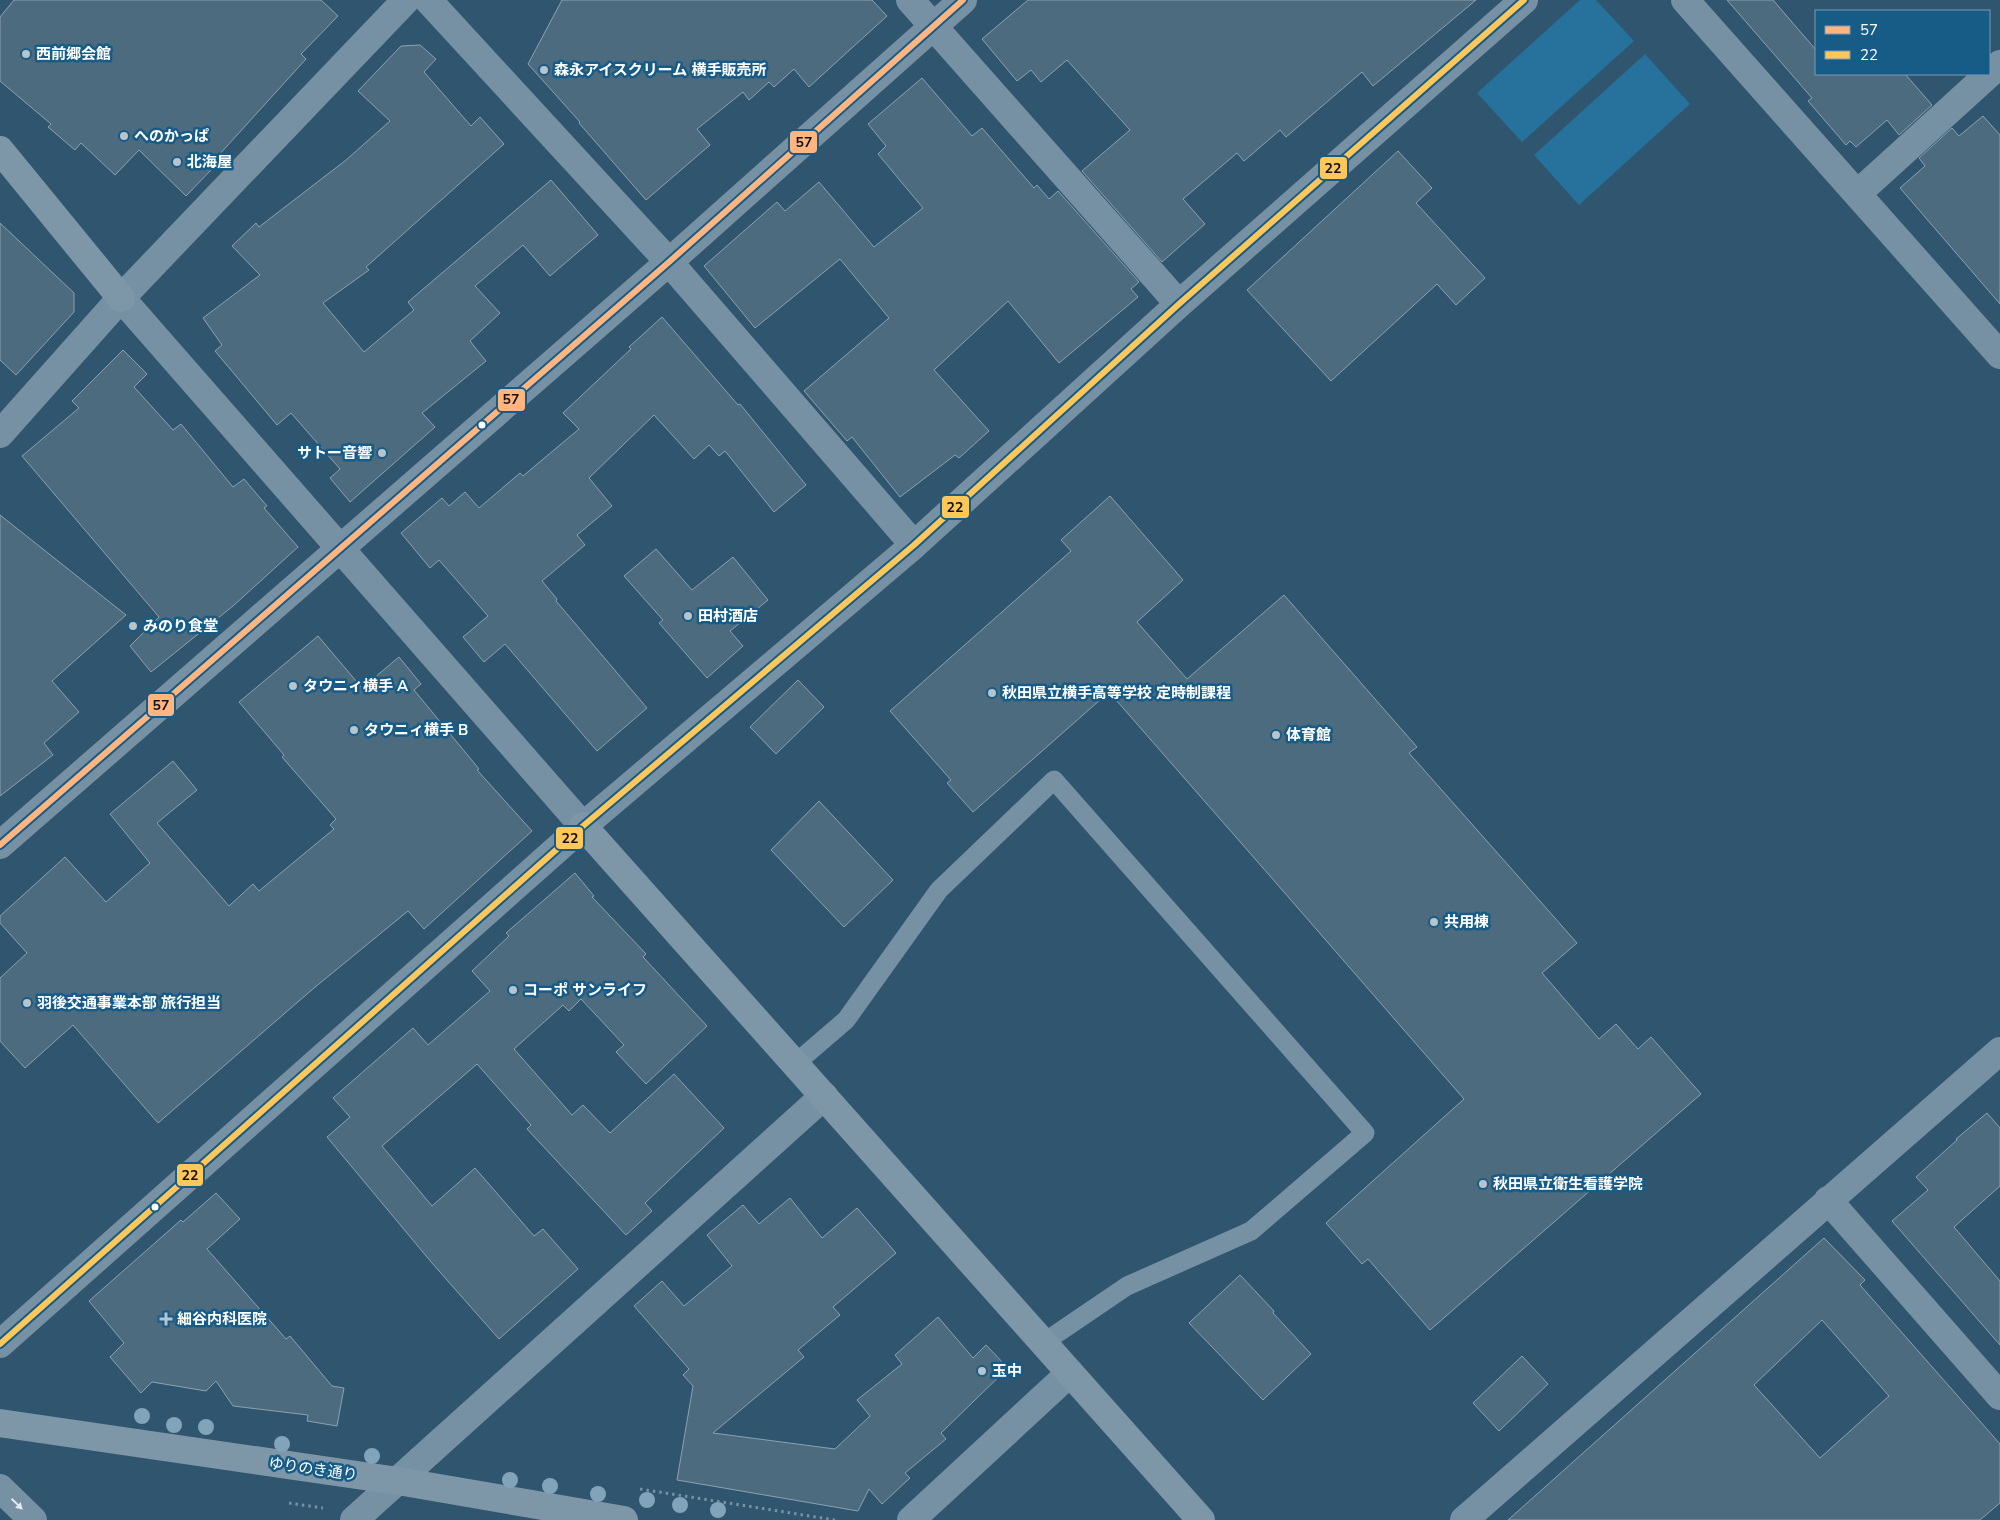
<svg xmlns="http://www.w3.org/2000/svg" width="2000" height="1520" viewBox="0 0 2000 1520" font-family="'Nunito Sans','Noto Sans JP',sans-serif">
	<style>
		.green { fill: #27719d }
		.building { fill: #4d6b7e; stroke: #8ba2b1; fill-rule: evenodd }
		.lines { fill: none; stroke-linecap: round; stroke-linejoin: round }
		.path { stroke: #7791a4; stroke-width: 3; stroke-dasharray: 2.5 4; stroke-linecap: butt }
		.lane { stroke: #7791a4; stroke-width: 19 }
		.street { stroke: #7791a4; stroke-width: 28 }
		.secondary { stroke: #7e97a8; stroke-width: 28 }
		.bus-1-casing { stroke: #175b87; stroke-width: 10 }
		.bus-2-casing { stroke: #175b87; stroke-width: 10 }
		.bus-1 { stroke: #ffb580; stroke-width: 6 }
		.bus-2 { stroke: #fdc75a; stroke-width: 6 }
		.tree { fill: #81a4bb }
		.oneway { fill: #e4e9ed }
		.poi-dot { fill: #b7c4cc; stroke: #175b87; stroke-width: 2 }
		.bus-dot { fill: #fff; stroke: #175b87; stroke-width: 2 }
		.labels { text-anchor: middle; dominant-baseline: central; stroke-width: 5; stroke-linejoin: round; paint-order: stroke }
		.poi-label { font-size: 15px; font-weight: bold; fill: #fff; stroke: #175b87; text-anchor: start }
		.street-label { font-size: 15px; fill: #fff; stroke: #175b87 }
		.line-badge { stroke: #175b87; stroke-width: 2 }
		.pale-badge-label { font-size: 14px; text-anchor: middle; font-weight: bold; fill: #111 }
	</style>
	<rect width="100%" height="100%" fill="#30556e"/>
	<path class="green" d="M 1580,0 L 1596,0 L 1634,41 L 1522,142 L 1477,93 Z
		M 1645,54 L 1690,104 L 1579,205 L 1534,155 Z"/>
	<path class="building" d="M 14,0 L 321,0 L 338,16 L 301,54 L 306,59 L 208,167 L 211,170 L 186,196 L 139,150 L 115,175 L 81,143 L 75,150 L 48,127 L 51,124 L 0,81 L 0,17 Z
		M 562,0 L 872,0 L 887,16 L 809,87 L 794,69 L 774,87 L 769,82 L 749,100 L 743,92 L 697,129 L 710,145 L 646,200 L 579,123 L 580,122 L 528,64 Z
		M 1028,0 L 1476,0 L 1373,86 L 1362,72 L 1286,137 L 1280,130 L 1244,161 L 1237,153 L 1183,199 L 1205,224 L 1162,262 L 1082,171 L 1130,130 L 1067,60 L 1041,82 L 1031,70 L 1017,81 L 982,39 Z
		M 1727,0 L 1773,0 L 1816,50 L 1816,74 L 1905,74 L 1932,105 L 1899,135 L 1887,120 L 1856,147 L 1850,141 L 1846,145 L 1808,101 L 1812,98 Z
		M 420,45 L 436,59 L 424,72 L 471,126 L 480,117 L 504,144 L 366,267 L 369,270 L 323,303 L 364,352 L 414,310 L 408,302 L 551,180 L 598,235 L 550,276 L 523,245 L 475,286 L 500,313 L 470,341 L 486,361 L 422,413 L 435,427 L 350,502 L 330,478 L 340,469 L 291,413 L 277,425 L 215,351 L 222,345 L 203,318 L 260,275 L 232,246 L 256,223 L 259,227 L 346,160 L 390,121 L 358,91 L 401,46 Z
		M 922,78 L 972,136 L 982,128 L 1034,188 L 1037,185 L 1049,199 L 1058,191 L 1139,282 L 1131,289 L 1138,297 L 1059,363 L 1008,301 L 934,370 L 989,431 L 959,458 L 955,455 L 900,497 L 852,437 L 847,441 L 804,391 L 889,318 L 840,259 L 755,328 L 704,266 L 777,202 L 785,211 L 819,182 L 874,247 L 923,208 L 878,154 L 886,146 L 868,124 Z
		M 1983,116 L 2000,135 L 2000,304 L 1900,188 L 1925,166 L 1919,158 L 1952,128 L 1959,136 Z
		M 1398,151 L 1432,188 L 1416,203 L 1485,278 L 1456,305 L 1437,284 L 1331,381 L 1247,290 Z
		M 0,223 L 74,293 L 74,312 L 16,375 L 0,360 Z
		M 662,317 L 738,405 L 740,404 L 806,485 L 774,512 L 725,451 L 719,456 L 709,445 L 694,459 L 654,415 L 589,478 L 612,506 L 577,535 L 585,545 L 542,581 L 557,599 L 556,601 L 647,708 L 597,751 L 505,644 L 484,662 L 463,637 L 488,616 L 439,560 L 430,568 L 401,533 L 442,498 L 449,506 L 465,492 L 479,508 L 520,473 L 523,476 L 579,429 L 563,413 L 631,349 L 629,347 Z
		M 123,350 L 147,374 L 134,387 L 173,430 L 181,424 L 233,487 L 244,479 L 267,506 L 264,508 L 298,547 L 233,606 L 151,672 L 130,646 L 159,617 L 22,456 L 79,408 L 72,401 Z
		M 1110,496 L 1183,580 L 1137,622 L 1187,679 L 1284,595 L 1417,747 L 1409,753 L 1577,943 L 1542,973 L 1599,1039 L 1616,1024 L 1638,1049 L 1651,1037 L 1701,1094 L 1430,1330 L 1368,1259 L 1362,1264 L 1326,1223 L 1464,1099 L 1270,876 L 1109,692 L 973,812 L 947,783 L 951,780 L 890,711 L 1071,551 L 1061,540 Z
		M 0,515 L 126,615 L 52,681 L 79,712 L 44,743 L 53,755 L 0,796 Z
		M 656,549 L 692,590 L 733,557 L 768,600 L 730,631 L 743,646 L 707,678 L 659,623 L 663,620 L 624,576 Z
		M 318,636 L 362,688 L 399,657 L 421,684 L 414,690 L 479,769 L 477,770 L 532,831 L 424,929 L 408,911 L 314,988 L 158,1123 L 73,1025 L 25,1068 L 0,1041 L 0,978 L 27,953 L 0,923 L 0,916 L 65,857 L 106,902 L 150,863 L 110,814 L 173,761 L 197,790 L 157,823 L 229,906 L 253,884 L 259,891 L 334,829 L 330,825 L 336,819 L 282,757 L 284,755 L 239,702 Z
		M 798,680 L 824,707 L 776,754 L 750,727 Z
		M 819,801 L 893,880 L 844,927 L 771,850 Z
		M 575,873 L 594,896 L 592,897 L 646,954 L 643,957 L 707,1026 L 646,1084 L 616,1052 L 624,1045 L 581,999 L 569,1011 L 563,1005 L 514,1049 L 572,1115 L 583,1105 L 610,1133 L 674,1074 L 724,1128 L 645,1203 L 652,1211 L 626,1235 L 527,1129 L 531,1125 L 477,1064 L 382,1146 L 432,1206 L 475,1168 L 534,1236 L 543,1229 L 578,1269 L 499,1339 L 432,1263 L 327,1137 L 350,1117 L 333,1098 L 413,1028 L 428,1045 L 490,991 L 472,971 L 509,936 L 506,933 Z
		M 1987,1113 L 2000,1128 L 2000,1186 L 1954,1227 L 2000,1281 L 2000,1345 L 1892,1221 L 1928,1190 L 1916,1177 L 1957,1140 L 1956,1139 Z
		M 216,1193 L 240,1219 L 207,1249 L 286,1339 L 290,1336 L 332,1386 L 344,1388 L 337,1426 L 307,1421 L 308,1415 L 233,1406 L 216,1381 L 206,1391 L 152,1382 L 141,1393 L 110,1357 L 124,1343 L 89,1301 L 181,1220 L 183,1222 Z
		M 790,1198 L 822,1238 L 857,1208 L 896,1253 L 833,1307 L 840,1315 L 798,1350 L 804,1357 L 713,1433 L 835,1449 L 870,1416 L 857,1400 L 902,1364 L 895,1355 L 938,1317 L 973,1358 L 986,1345 L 1008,1368 L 941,1433 L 946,1439 L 905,1473 L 910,1478 L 882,1504 L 869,1489 L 858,1511 L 677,1480 L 693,1386 L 683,1375 L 689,1369 L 634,1306 L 662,1281 L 684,1306 L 732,1266 L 707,1235 L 743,1205 L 759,1224 Z
		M 1824,1238 L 1865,1280 L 1860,1285 L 2000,1444 L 2000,1503 L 1980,1520 L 1508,1520 ZM 1822,1320 L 1889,1396 L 1820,1458 L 1754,1385 Z
		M 1240,1275 L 1274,1311 L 1273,1313 L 1311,1354 L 1263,1400 L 1189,1323 Z
		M 1522,1356 L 1548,1384 L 1499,1431 L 1473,1403 Z"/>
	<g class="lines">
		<path class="path" d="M 640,1489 L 835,1520
			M 289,1503 L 323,1508"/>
		<path class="lane" d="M 796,1063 L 846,1020 L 939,890 L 1054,780 L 1365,1133 L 1251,1231 L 1127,1286 L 1043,1343"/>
		<path class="street" d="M 428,0 L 669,262 L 914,545
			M 910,0 L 1179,304
			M 1685,0 L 2000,355
			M 1857,194 L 2000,64
			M 121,298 L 583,826
			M 0,434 L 121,298 L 406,0
			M 0,845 L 669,262 L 963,0
			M 1828,1200 L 2000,1396
			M 0,1344 L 583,826 L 914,545 L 1179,304 L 1524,0
			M 0,1488 L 33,1520
			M 354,1520 L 824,1096
			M 911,1520 L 1070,1373
			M 1464,1520 L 2000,1051"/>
		<path class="secondary" d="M 0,150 L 121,298
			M 583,826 L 1201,1520
			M 0,1423 L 398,1481 L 624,1520"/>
		<defs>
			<path id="bus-1" d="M 0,845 L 669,262 L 963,0"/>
			<path id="bus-2" d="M 0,1344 L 583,826 L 914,545 L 1179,304 L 1524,0"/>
		</defs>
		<use href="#bus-1" class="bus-1-casing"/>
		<use href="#bus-2" class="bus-2-casing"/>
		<use href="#bus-1" class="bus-1"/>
		<use href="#bus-2" class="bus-2"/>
	</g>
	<g class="tree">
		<circle cx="142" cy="1416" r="8"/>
		<circle cx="174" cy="1425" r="8"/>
		<circle cx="206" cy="1427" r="8"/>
		<circle cx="282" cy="1444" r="8"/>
		<circle cx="372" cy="1456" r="8"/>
		<circle cx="510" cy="1480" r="8"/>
		<circle cx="550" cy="1486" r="8"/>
		<circle cx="598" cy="1494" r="8"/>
		<circle cx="647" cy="1500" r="8"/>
		<circle cx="680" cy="1505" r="8"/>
		<circle cx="718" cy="1510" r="8"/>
	</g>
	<defs><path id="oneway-solid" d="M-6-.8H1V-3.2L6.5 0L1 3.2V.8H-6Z" transform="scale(1.25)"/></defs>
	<use class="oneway" href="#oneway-solid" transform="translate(17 1504) rotate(44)"/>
	<g class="poi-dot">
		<circle cx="26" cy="54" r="5"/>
		<circle cx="544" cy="70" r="5"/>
		<circle cx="124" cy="136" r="5"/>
		<circle cx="177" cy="162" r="5"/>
		<circle cx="382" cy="453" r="5"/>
		<circle cx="688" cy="616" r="5"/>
		<circle cx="133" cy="626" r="5"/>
		<circle cx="293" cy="686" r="5"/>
		<circle cx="992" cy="693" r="5"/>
		<circle cx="354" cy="730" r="5"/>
		<circle cx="1276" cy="735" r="5"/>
		<circle cx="1434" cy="922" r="5"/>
		<circle cx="513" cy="990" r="5"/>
		<circle cx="27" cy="1003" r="5"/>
		<circle cx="1483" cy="1184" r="5"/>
		<path d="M163.5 1311.5h5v5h5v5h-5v5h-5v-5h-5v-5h5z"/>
		<circle cx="982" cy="1371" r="5"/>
	</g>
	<g class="bus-dot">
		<circle cx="482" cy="425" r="4.5"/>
		<circle cx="155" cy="1207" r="4.5"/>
	</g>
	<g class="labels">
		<g class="poi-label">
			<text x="36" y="54">西前郷会館</text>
			<text x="554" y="70">森永アイスクリーム 横手販売所</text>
			<text x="134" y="136">へのかっぱ</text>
			<text x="187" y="162">北海屋</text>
			<text x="372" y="453" text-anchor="end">サトー音響</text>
			<text x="698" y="616">田村酒店</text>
			<text x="143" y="626">みのり食堂</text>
			<text x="303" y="686">タウニィ横手 A</text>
			<text x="1002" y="693">秋田県立横手高等学校 定時制課程</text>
			<text x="364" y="730">タウニィ横手 B</text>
			<text x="1286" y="735">体育館</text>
			<text x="1444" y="922">共用棟</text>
			<text x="523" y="990">コーポ サンライフ</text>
			<text x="37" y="1003">羽後交通事業本部 旅行担当</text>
			<text x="1493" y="1184">秋田県立衛生看護学院</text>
			<text x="177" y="1319">細谷内科医院</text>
			<text x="992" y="1371">玉中</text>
		</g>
		<g class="street-label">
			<text transform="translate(313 1469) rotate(8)">ゆりのき通り</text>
		</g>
	</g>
	<g class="line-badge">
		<rect x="789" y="130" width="29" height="24" rx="5" fill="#ffb580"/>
		<rect x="1319" y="156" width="29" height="24" rx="5" fill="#fdc75a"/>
		<rect x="497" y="388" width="29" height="24" rx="5" fill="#ffb580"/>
		<rect x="941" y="495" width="29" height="24" rx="5" fill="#fdc75a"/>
		<rect x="147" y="693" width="28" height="24" rx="5" fill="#ffb580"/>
		<rect x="555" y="826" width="29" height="24" rx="5" fill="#fdc75a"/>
		<rect x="176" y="1163" width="28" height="24" rx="5" fill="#fdc75a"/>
	</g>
	<g class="pale-badge-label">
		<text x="804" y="147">57</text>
		<text x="1333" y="173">22</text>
		<text x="511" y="404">57</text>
		<text x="955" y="512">22</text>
		<text x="161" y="710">57</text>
		<text x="570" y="843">22</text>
		<text x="190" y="1180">22</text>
	</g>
	<rect x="1815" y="10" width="175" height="65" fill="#175b87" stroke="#749db7"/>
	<rect x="1825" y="26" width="25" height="8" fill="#ffb580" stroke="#749db7"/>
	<text x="1860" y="35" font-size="15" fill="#ffffff">57</text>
	<rect x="1825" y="51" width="25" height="8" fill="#fdc75a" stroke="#749db7"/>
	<text x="1860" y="60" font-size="15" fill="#ffffff">22</text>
</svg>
